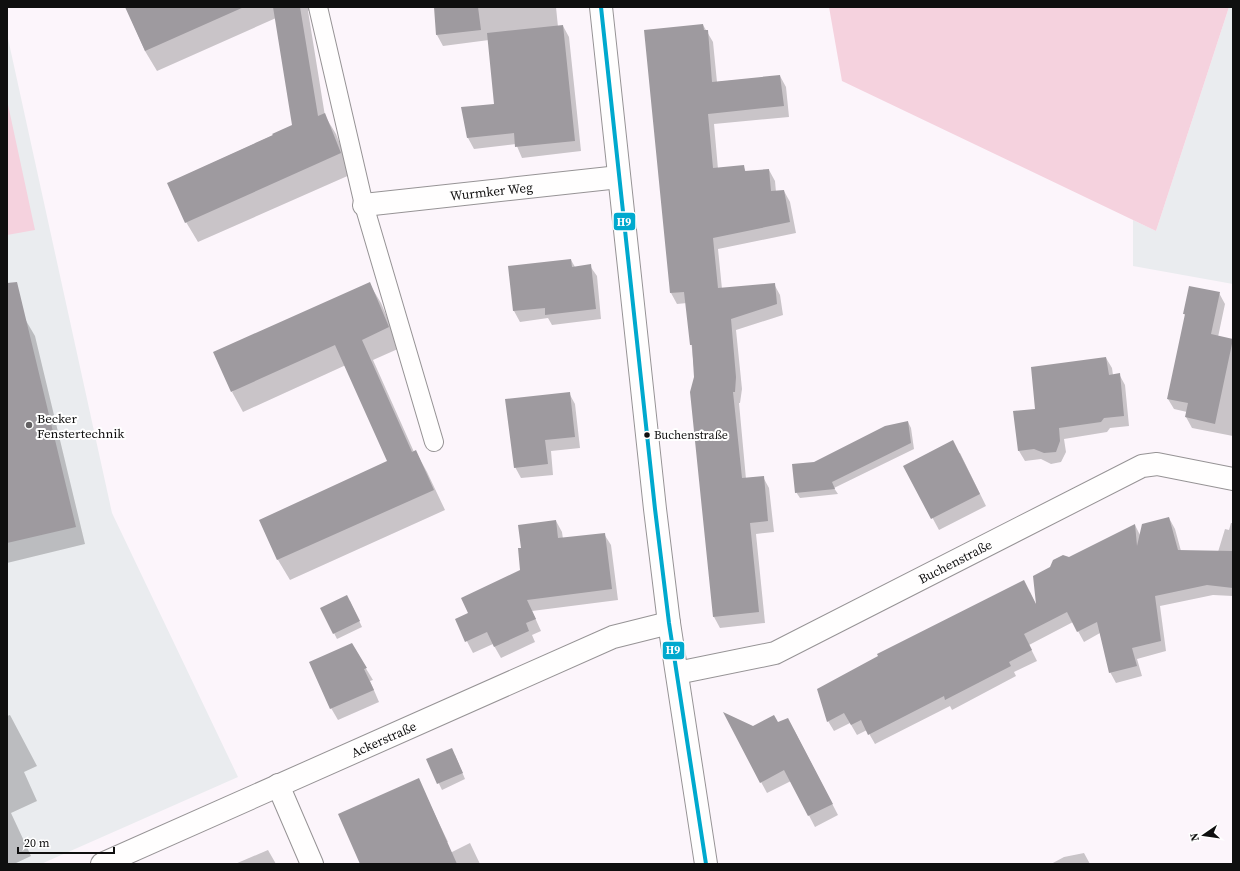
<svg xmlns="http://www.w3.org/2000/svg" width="1240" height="871" viewBox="0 0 1240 871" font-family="'Source Serif 4',serif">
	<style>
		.industrial { fill: #eaecef }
		.green { fill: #f5d2de }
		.shadow { fill: #0003 }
		.building { fill: #9e9a9f }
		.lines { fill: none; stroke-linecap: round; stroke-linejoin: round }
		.service-casing { stroke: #969395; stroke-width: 20 }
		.minor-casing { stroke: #969395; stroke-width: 24 }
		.service { stroke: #fffefe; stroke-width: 18 }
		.minor { stroke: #fffefe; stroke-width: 22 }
		.bus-1-casing { stroke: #fff; stroke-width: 7 }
		.bus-1 { stroke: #00a9ce; stroke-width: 4 }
		.poi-dot { fill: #626062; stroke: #fff; stroke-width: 1.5 }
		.bus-dot { fill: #0f0f0f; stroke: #fff; stroke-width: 1.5 }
		.labels { text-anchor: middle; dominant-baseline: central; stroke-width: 4; stroke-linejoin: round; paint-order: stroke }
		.bus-label { font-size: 12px; fill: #0f0f0f; stroke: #fff; text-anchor: start }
		.street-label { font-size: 13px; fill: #0f0f0f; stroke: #fff }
		.poi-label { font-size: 13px; fill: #0f0f0f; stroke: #fff; text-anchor: start }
		.line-badge { stroke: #fff; stroke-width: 1.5 }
		.badge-label { font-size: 11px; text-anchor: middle; font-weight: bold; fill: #fff }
	</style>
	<rect width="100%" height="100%" fill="#fcf5fb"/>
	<path class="industrial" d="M 1229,7 L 1233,7 L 1233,284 L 1133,266 L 1133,220 L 1156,231 Z
		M 7,34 L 112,513 L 238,777 L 41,864 L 7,864 Z"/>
	<path class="green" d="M 829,7 L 1229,7 L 1156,231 L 842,81 Z
		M 7,100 L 35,230 L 7,235 Z"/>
	<path class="shadow" d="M 139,7 L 314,7 L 308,11 L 325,116 L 336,134 L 352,174 L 198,242 L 186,222 L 169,183 L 293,126 L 276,18 L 157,71 L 145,51 L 128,12 Z
		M 435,7 L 556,7 L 558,27 L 563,26 L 569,37 L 581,151 L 522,158 L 516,144 L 474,149 L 468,138 L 463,108 L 495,105 L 489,40 L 443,46 L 437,35 Z
		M 703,25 L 713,42 L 717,82 L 780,76 L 786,87 L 789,117 L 714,124 L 718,169 L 743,166 L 746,172 L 769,170 L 775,181 L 776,192 L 784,191 L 790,202 L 796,233 L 718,249 L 722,289 L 774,284 L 780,295 L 783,315 L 736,330 L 742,389 L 740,403 L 739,403 L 746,479 L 763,477 L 769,488 L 774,532 L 756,534 L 765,623 L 720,628 L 714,617 L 691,393 L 695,377 L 687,303 L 677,304 L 671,293 Z
		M 571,260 L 575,267 L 590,266 L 597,276 L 601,319 L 552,325 L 548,318 L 520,322 L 514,311 L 509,267 Z
		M 369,283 L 381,303 L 400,348 L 373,360 L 414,452 L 416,452 L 427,472 L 445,510 L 290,580 L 278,560 L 261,521 L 389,462 L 346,365 L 243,412 L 232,392 Z
		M 1219,293 L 1225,304 L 1218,337 L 1233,341 L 1233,436 L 1192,428 L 1186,417 L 1187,412 L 1174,409 L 1168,399 L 1186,316 L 1184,314 Z
		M 25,319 L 35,336 L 85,544 L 7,563 L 7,323 Z
		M 1106,358 L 1112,368 L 1113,375 L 1119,374 L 1125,385 L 1129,426 L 1110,428 L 1107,432 L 1064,439 L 1066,452 L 1061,462 L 1051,464 L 1041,459 L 1025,461 L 1019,451 L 1036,409 Z
		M 569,393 L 575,404 L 580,448 L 551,451 L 553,475 L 521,478 L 515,467 Z
		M 908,422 L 911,428 L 914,449 L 834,488 L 838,494 L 800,498 L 796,492 L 815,463 Z
		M 960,453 L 986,506 L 939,530 L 905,467 Z
		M 1169,518 L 1175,529 L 1181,551 L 1218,552 L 1225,529 L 1229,530 L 1231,523 L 1233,523 L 1233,596 L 1213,595 L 1160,606 L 1166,651 L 1137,659 L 1142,676 L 1116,683 L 1110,672 L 1100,633 L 1084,642 L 1073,622 L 1029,645 L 1037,661 L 1014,672 L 1016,676 L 952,710 L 950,706 L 875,744 L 867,730 L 857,735 L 850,723 L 834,731 L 828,721 L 1030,592 L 1037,607 L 1069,558 L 1135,525 L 1140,535 Z
		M 556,521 L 562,532 L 563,539 L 604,534 L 611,545 L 618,600 L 532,611 L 541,631 L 532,635 L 535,642 L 501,658 L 493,644 L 473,653 L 456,620 L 469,613 L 521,571 L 522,549 Z
		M 350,601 L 362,627 L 337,639 L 334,633 Z
		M 351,644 L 373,680 L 370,681 L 379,702 L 338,720 L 331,708 Z
		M 10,715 L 37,766 L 24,772 L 37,801 L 11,813 L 31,856 L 14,864 L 7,864 L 7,716 Z
		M 777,723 L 794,730 L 838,815 L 815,827 L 791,781 L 767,793 L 761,782 L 754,727 Z
		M 455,755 L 465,779 L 442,790 L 427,759 Z
		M 418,779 L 448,842 L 393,864 Z
		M 470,843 L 480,864 L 450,864 L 446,855 Z
		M 268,850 L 276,864 L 235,864 Z
		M 1084,853 L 1090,864 L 1051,864 L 1064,857 Z"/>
	<path class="building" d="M 125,7 L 244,7 L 145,51 Z
		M 273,7 L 300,7 L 318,116 L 325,113 L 341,153 L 185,223 L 167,183 L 273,135 L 272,134 L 292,125 Z
		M 434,7 L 478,7 L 481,30 L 436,35 Z
		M 703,24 L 704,30 L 708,30 L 712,82 L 780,75 L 784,106 L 708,114 L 713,168 L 744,165 L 745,171 L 769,169 L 771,191 L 784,190 L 790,222 L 713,238 L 718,288 L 775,283 L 777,304 L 731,319 L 736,377 L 735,392 L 733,392 L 742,478 L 764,476 L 768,521 L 750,523 L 759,612 L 713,617 L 690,392 L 694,377 L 692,345 L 690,345 L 684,292 L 670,293 L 644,30 Z
		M 563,25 L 575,141 L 515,147 L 514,133 L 467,138 L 461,107 L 494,104 L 487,33 Z
		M 571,259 L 572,267 L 591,264 L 596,309 L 545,315 L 545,308 L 513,311 L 508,266 Z
		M 17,282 L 76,527 L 7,543 L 7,283 Z
		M 370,282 L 389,327 L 362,340 L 412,452 L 416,450 L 434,490 L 277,560 L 259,520 L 387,461 L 335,345 L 231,392 L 213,352 Z
		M 1189,286 L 1220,292 L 1211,334 L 1233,339 L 1215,424 L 1185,417 L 1188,403 L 1167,399 L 1185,314 L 1183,314 Z
		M 1106,357 L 1109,375 L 1120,373 L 1124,416 L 1104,418 L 1101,422 L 1059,428 L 1060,441 L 1056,452 L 1044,453 L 1034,449 L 1018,451 L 1013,411 L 1035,409 L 1031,367 Z
		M 570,392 L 575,437 L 545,440 L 548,464 L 514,468 L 505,399 Z
		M 908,421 L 911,443 L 832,482 L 835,489 L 795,493 L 792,464 L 814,462 L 885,426 Z
		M 953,440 L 980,494 L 931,519 L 903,466 Z
		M 1169,517 L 1178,550 L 1233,551 L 1233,588 L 1207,585 L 1155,596 L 1161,641 L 1132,648 L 1137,666 L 1109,673 L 1097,622 L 1077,632 L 1067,612 L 1024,634 L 1032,650 L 1009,662 L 1011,666 L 945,700 L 944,696 L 868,735 L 861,720 L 851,725 L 844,713 L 827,722 L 817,689 L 878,656 L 877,654 L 1024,580 L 1036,604 L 1033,576 L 1050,567 L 1053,560 L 1063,555 L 1069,557 L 1135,524 L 1137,546 L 1142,524 Z
		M 556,520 L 558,538 L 605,533 L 612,589 L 527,600 L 536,619 L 526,623 L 529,631 L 494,647 L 487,632 L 465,642 L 455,619 L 468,613 L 461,598 L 520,570 L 518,548 L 521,548 L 518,525 Z
		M 347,595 L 360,621 L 333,634 L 320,608 Z
		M 352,643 L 367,668 L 364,669 L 374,690 L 330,709 L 309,662 Z
		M 723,712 L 753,726 L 774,715 L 778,722 L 788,718 L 833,804 L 808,816 L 784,770 L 760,783 Z
		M 452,748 L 463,773 L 437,784 L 426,759 Z
		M 419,778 L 457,864 L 360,864 L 338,814 Z"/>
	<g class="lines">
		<defs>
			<path id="service" d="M 318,7 L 364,205 L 434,442"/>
			<g id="minor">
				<path d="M 601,7 L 655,509 L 669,623 L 706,864"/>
				<path id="s1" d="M 364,205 L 619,177"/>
				<path id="s2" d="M 677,673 L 775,653 L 1142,466 L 1157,464 L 1233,479"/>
				<path d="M 278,785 L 312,864"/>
				<path id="s3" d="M 102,864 L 613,637 L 669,623"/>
			</g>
		</defs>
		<use href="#service" class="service-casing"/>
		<use href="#minor" class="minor-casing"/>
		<use href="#service" class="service"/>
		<use href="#minor" class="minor"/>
		<defs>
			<path id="bus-1" d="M 601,7 L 655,509 L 669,623 L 706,864"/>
		</defs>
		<use href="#bus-1" class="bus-1-casing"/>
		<use href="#bus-1" class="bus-1"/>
	</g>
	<circle class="poi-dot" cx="29" cy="425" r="4"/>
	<circle class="bus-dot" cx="647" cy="435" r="3.5"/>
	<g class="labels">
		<g class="bus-label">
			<text x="654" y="435">Buchenstraße</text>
		</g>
		<g class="street-label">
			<text stroke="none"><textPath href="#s1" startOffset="128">Wurmker Weg</textPath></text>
			<text stroke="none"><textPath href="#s2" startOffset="302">Buchenstraße</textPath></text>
			<text stroke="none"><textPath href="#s3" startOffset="308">Ackerstraße</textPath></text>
		</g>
		<g class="poi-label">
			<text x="37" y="418">Becker<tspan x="37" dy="15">Fenstertechnik</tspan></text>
		</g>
	</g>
	<g class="line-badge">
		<rect x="613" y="212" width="23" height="19" rx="4" fill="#00a9ce"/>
		<rect x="662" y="641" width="23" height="19" rx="4" fill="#00a9ce"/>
	</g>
	<g class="badge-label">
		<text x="624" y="226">H9</text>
		<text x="673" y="654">H9</text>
	</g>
	<rect width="1240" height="871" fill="none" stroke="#0f0f0f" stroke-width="16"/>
	<g transform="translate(1204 835) rotate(257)" stroke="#ffffff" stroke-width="3" paint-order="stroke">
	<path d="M0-3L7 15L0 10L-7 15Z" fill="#0f0f0f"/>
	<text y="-6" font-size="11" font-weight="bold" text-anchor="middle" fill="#0f0f0f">N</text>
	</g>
	<path d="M18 847v6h96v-6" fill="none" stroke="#0f0f0f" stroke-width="2"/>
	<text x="24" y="847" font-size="12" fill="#0f0f0f" stroke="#ffffff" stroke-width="3" paint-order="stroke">20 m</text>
</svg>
